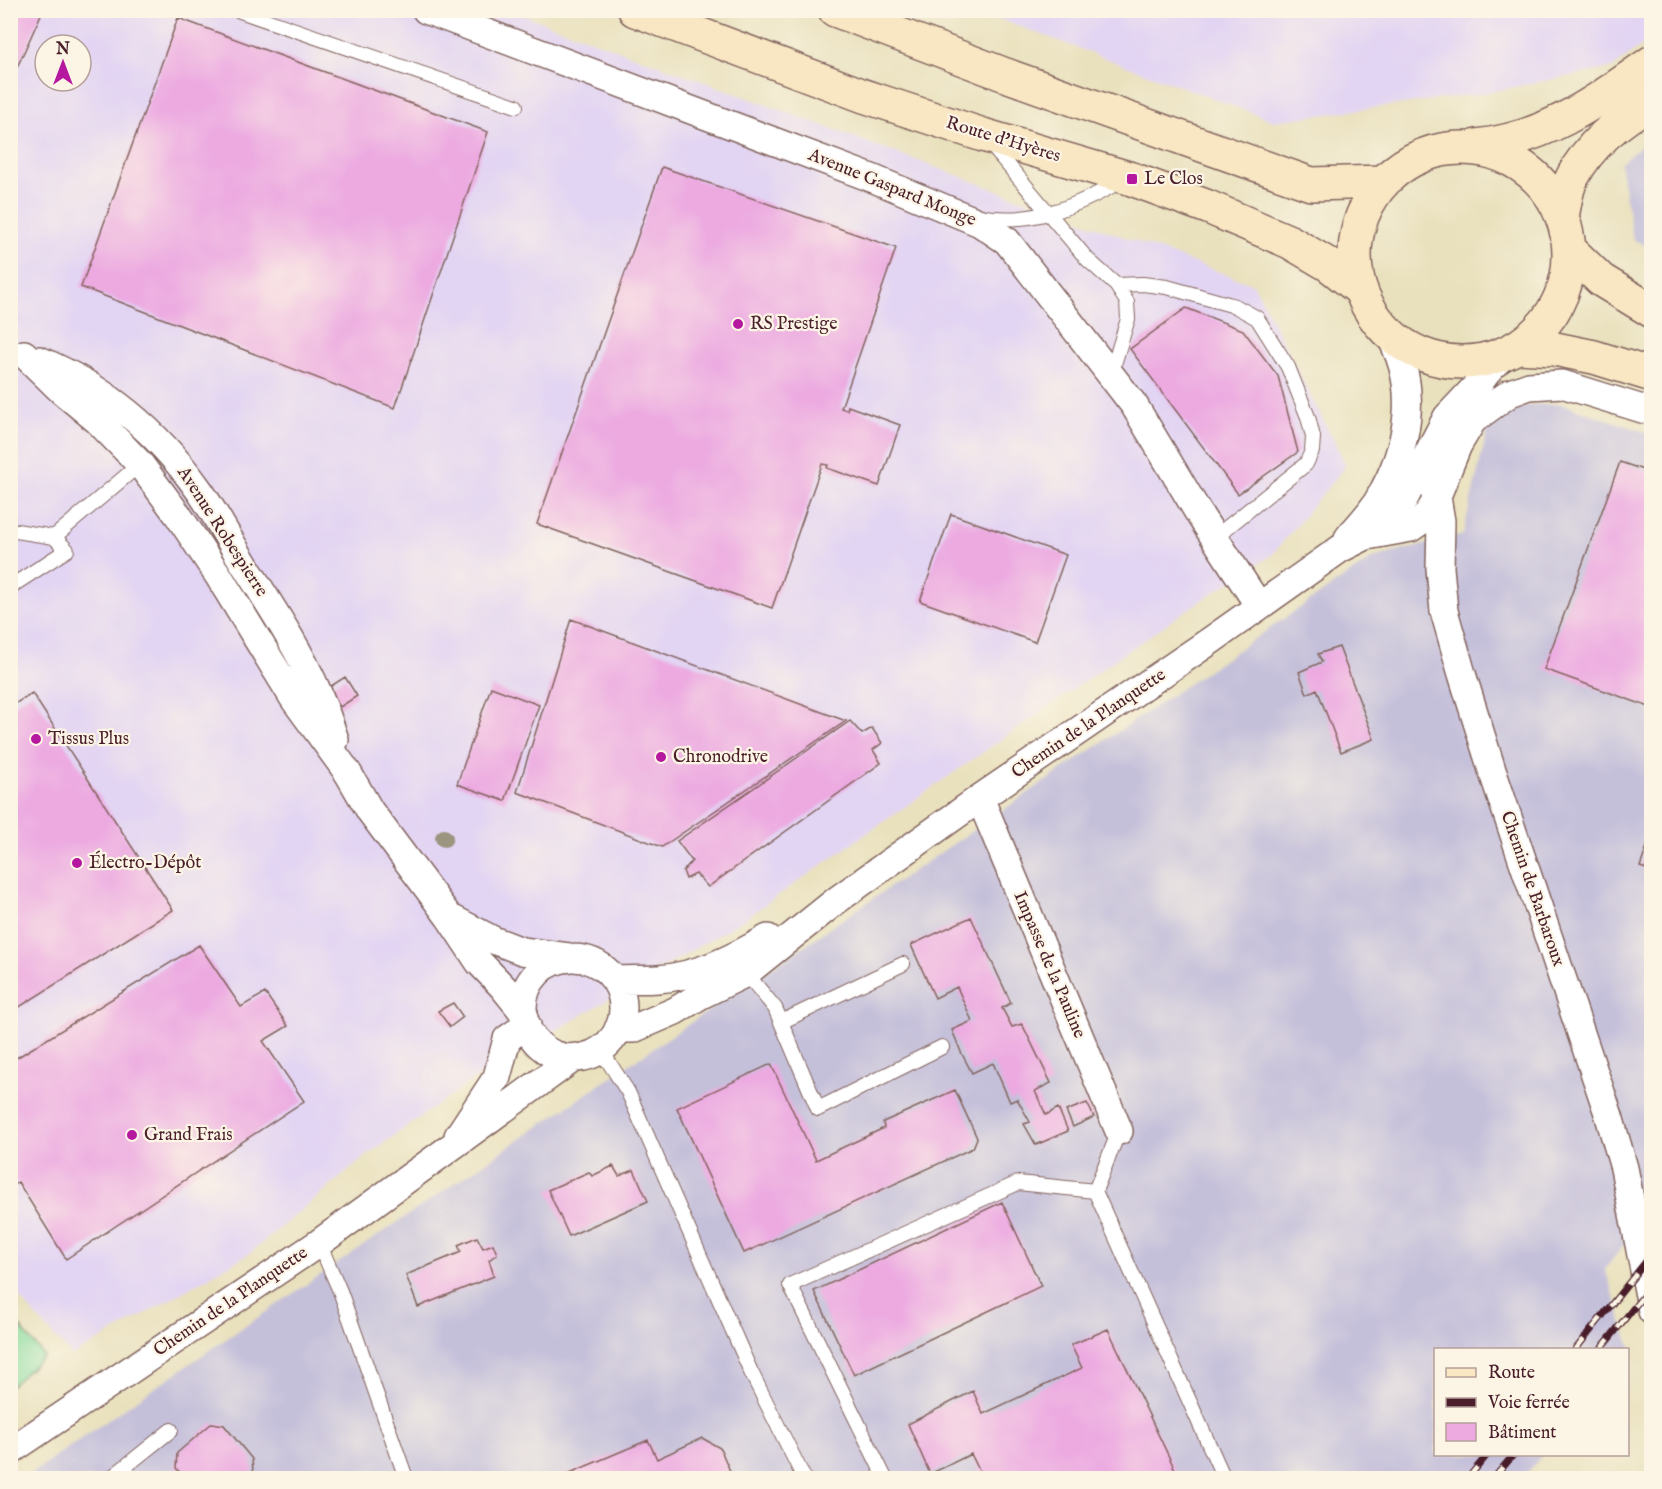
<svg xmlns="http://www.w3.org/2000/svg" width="1662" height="1489" viewBox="0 0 1662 1489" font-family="'IM FELL English',serif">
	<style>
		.built { fill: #e2d4f3; fill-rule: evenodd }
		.industrial { fill: #c5c0da }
		.green { fill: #87db9e; stroke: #687d64; stroke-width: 1.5 }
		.building { fill: #ecaae1 }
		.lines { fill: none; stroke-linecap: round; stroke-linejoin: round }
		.service-casing { stroke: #82635e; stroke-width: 16 }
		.minor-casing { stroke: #82635e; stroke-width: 30 }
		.secondary-casing { stroke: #82635e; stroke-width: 36 }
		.service { stroke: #fff; stroke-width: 14 }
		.minor { stroke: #fff; stroke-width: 27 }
		.secondary { stroke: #f9e7c3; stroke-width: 33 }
		.rail-casing { stroke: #4a1f2b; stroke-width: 7 }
		.rail { stroke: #fcf5e5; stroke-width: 4.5; stroke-dasharray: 14; stroke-linecap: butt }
		.tree { fill: #9b9580 }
		.poi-dot { fill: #b5179e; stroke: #fcf5e5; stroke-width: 2 }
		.labels { text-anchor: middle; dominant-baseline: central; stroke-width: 4.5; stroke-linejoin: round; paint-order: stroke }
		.street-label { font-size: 18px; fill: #4a1f2b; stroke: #fcf5e5 }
		.poi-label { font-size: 18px; fill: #4a1f2b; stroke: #fcf5e5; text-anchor: start }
	</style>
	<rect width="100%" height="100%" fill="#fcf5e5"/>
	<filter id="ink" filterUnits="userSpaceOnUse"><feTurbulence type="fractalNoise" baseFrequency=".0167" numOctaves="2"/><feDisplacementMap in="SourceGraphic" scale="12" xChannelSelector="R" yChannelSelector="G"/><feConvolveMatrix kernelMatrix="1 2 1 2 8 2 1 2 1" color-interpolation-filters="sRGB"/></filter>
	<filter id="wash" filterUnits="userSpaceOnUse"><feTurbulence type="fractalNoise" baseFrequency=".008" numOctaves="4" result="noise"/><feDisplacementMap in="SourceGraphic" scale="24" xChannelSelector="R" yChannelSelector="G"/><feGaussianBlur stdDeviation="1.35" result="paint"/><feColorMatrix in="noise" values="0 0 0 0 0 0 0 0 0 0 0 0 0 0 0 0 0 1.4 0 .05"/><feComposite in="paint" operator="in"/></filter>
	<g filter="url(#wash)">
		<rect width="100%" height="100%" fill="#e9e1bd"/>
		<path class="built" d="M 1651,10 L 1651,39 L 1612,68 L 1478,94 L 1274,121 L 978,11 Z
			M 10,11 L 512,11 L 1254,285 L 1346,465 L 1272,555 L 1185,611 L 740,922 L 475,1078 L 366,1156 L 250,1253 L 72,1356 L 10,1287 ZM 45,45 L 81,45 L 81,81 L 45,81 Z"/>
		<path class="industrial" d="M 1651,138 L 1651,249 L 1633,239 L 1620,163 Z
			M 1562,404 L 1651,434 L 1651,1210 L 1605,1269 L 1631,1348 L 1628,1352 L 1628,1350 L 1436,1350 L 1436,1454 L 1542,1455 L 1523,1478 L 25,1478 L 119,1412 L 1373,558 L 1463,535 L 1490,419 L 1529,405 Z"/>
		<path class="green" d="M 11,1316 L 44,1356 L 11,1386 L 10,1386 Z"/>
		<g id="blocks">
			<path class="building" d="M 10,10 L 43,10 L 10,83 Z
				M 178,18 L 488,132 L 395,408 L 81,287 Z
				M 662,167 L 896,248 L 841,408 L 847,410 L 848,406 L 900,425 L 879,486 L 827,468 L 828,465 L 822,464 L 772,608 L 537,524 Z
				M 1186,308 L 1243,330 L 1278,376 L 1298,452 L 1238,494 L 1130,349 Z
				M 1620,462 L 1652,473 L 1652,708 L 1544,669 Z
				M 951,514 L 1066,555 L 1035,642 L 920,601 Z
				M 571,619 L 846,721 L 662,847 L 517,792 Z
				M 1339,647 L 1374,739 L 1341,752 L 1317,689 L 1307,694 L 1299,672 L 1322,662 L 1318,654 Z
				M 345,677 L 357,696 L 340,707 L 328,688 Z
				M 491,687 L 539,705 L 505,801 L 457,784 Z
				M 32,693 L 173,910 L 10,1013 L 10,707 Z
				M 850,721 L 862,734 L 872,728 L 882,743 L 873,750 L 881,763 L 708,887 L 696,874 L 686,879 L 683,871 L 692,861 L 677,841 Z
				M 1651,835 L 1652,835 L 1652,871 L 1640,867 Z
				M 971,917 L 1011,1003 L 1002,1008 L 1012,1027 L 1022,1024 L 1051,1083 L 1035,1091 L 1046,1115 L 1058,1108 L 1068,1131 L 1036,1145 L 1024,1124 L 1030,1122 L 1017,1099 L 1010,1102 L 993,1063 L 972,1073 L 961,1052 L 952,1030 L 972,1021 L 957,987 L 935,998 L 911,945 Z
				M 199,945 L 241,1007 L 265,993 L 288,1026 L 263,1041 L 304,1101 L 66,1259 L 18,1182 L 10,1187 L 10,1062 Z
				M 453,1003 L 463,1017 L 450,1027 L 438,1011 Z
				M 771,1064 L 816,1160 L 884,1128 L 883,1122 L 955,1090 L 977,1138 L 973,1148 L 744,1253 L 677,1108 Z
				M 1087,1103 L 1094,1117 L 1073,1127 L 1066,1111 Z
				M 613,1166 L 619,1176 L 634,1170 L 648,1201 L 569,1236 L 548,1190 L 589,1172 L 592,1176 Z
				M 1002,1202 L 1041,1286 L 854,1375 L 814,1291 Z
				M 477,1237 L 483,1248 L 493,1244 L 497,1254 L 489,1260 L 494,1276 L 418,1307 L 406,1275 L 461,1252 L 458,1245 Z
				M 1108,1329 L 1179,1478 L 983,1478 L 971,1454 L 930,1474 L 908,1424 L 973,1391 L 983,1414 L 1082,1368 L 1071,1345 Z
				M 212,1423 L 224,1425 L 252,1459 L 253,1471 L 244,1478 L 185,1478 L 176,1468 L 177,1453 Z
				M 702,1438 L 720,1448 L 733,1478 L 558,1478 L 648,1440 L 657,1459 Z"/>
		</g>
	</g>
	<g filter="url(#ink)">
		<use href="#blocks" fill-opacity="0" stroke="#82635e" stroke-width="1.5"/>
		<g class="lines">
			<defs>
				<path id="service" d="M 237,10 L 516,106
					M 992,146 L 1087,259 L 1116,285 L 1127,302 L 1128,319 L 1111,374
					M 979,216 C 1031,226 1079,206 1122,180
					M 1116,285 L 1143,284 L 1167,287 L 1235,306 L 1257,318 L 1288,367 L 1308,417 L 1313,437 L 1312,451 L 1306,464 L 1214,538
					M 10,530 L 54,537 L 67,550 L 10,587
					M 54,537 L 140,464
					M 746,973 L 775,1008 L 818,1109 L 942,1047
					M 781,1022 L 903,964
					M 601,1050 L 628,1092 L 751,1372 L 804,1478
					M 1119,1131 L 1095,1191 L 1224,1478
					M 319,1243 L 340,1291 L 406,1478
					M 111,1478 L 171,1430
					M 885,1478 L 790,1285 L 1018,1183 L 1095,1191"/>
				<path id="minor" d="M 426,10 L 874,179 L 980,223 L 1007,241 L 1134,405 L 1201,517 L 1259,606
					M 24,354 L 62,391 L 98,421 L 140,464 L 178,515 L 218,575 L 294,699 L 348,773 L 370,811 L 449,917 L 479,962 L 503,987 L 524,1013
					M 39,360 C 104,387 158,432 199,490 C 216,514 230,542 246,567 C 272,608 299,649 318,693 C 325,709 330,725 335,740
					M 1422,468 L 1437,497 L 1441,521 L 1440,568 L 1444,611 L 1462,674 L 1492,770 L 1609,1116 L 1624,1168 L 1652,1311
					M 1367,536 L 1411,528 L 1424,519 L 1433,506 L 1458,445 L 1473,420 L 1510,393 L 1529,386 L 1562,384 L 1652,412
					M 1348,538 C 1358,526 1369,515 1377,502 C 1409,449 1421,386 1387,331
					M 980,798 L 1119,1131
					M 453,919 L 493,940 L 522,951 L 569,957
					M523 1008a50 50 0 1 1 100 0a50 50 0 1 1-100 0Z
					M 615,980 C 629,979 644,980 658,979 C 698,976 734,958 768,938
					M 618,1029 L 633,1029 L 675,1011 L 701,995 L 746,973 L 837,900 L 980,798 L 1213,639 L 1340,549 L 1366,536 L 1385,523 L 1400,507 L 1447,417 L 1480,382 L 1491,367 L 1509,351
					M 458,1136 L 497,1077 L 507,1039 L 527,1025
					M 10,1451 L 319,1243 L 575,1057"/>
				<path id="secondary" d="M 635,10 L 864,96 L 983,135 L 1132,179 L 1208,207 L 1290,242 L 1329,265 L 1361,290
					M 835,10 L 1003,74 L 1311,184 L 1384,182
					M 1477,146 C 1548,138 1595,102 1652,62
					M1355 255a107 107 0 1 1 214 0a107 107 0 1 1-214 0Z
					M 1562,217 C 1565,203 1566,188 1573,176 C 1590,144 1621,119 1652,102
					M 1570,250 L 1601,280 L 1652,311
					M 1518,347 L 1555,349 L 1594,357 L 1652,375"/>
			</defs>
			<use href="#service" class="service-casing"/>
			<use href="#minor" class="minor-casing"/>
			<use href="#secondary" class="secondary-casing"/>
			<use href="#service" class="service"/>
			<use href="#minor" class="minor"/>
			<use href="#secondary" class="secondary"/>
			<defs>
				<path id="rail" d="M 1575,1350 L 1652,1254
					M 1600,1350 L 1652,1285
					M 1468,1478 L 1488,1454
					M 1494,1478 L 1514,1454"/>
			</defs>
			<use href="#rail" class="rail-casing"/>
			<use href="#rail" class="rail"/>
		</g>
		<circle class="tree" cx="444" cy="838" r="9"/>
	</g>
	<g class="poi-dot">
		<rect x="1126" y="173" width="12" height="12" rx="3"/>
		<circle cx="738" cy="324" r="6"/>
		<circle cx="36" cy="739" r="6"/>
		<circle cx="661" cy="757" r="6"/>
		<circle cx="77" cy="863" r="6"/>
		<circle cx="132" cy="1135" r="6"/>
	</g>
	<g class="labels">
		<g class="street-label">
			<text transform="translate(1003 140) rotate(17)">Route d'Hyères</text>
			<text transform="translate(892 188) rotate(22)">Avenue Gaspard Monge</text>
			<text transform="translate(222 532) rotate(57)">Avenue Robespierre</text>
			<text transform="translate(1089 724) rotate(-34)">Chemin de la Planquette</text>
			<text transform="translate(1532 889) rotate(71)">Chemin de Barbaroux</text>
			<text transform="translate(1049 965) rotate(67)">Impasse de la Pauline</text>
			<text transform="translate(231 1302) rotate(-34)">Chemin de la Planquette</text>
		</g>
		<g class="poi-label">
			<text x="1144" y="179">Le Clos</text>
			<text x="750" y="324">RS Prestige</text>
			<text x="48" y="739">Tissus Plus</text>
			<text x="673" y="757">Chronodrive</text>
			<text x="89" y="863">Électro-Dépôt</text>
			<text x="144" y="1135">Grand Frais</text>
		</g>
	</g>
	<rect width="1662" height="1489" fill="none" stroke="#fcf5e5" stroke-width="36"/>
	<rect x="1434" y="1348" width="195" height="108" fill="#fcf5e5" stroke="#b59f9b" stroke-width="1.5"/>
	<rect x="1446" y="1368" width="30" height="9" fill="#f9e7c3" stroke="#b59f9b" stroke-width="1.5"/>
	<text x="1488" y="1378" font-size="18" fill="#4a1f2b">Route</text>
	<rect x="1446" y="1398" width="30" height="9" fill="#4a1f2b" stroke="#b59f9b" stroke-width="1.5"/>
	<text x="1488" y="1408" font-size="18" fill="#4a1f2b">Voie ferrée</text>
	<rect x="1446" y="1423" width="30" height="18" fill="#ecaae1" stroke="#b59f9b" stroke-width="1.5"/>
	<text x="1488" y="1438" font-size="18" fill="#4a1f2b">Bâtiment</text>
	<g transform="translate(63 63)"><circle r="28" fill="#fcf5e5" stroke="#b59f9b" stroke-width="1.5"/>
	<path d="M0-4.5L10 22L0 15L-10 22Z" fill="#b5179e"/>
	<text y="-9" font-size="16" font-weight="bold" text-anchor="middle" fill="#4a1f2b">N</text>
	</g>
</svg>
